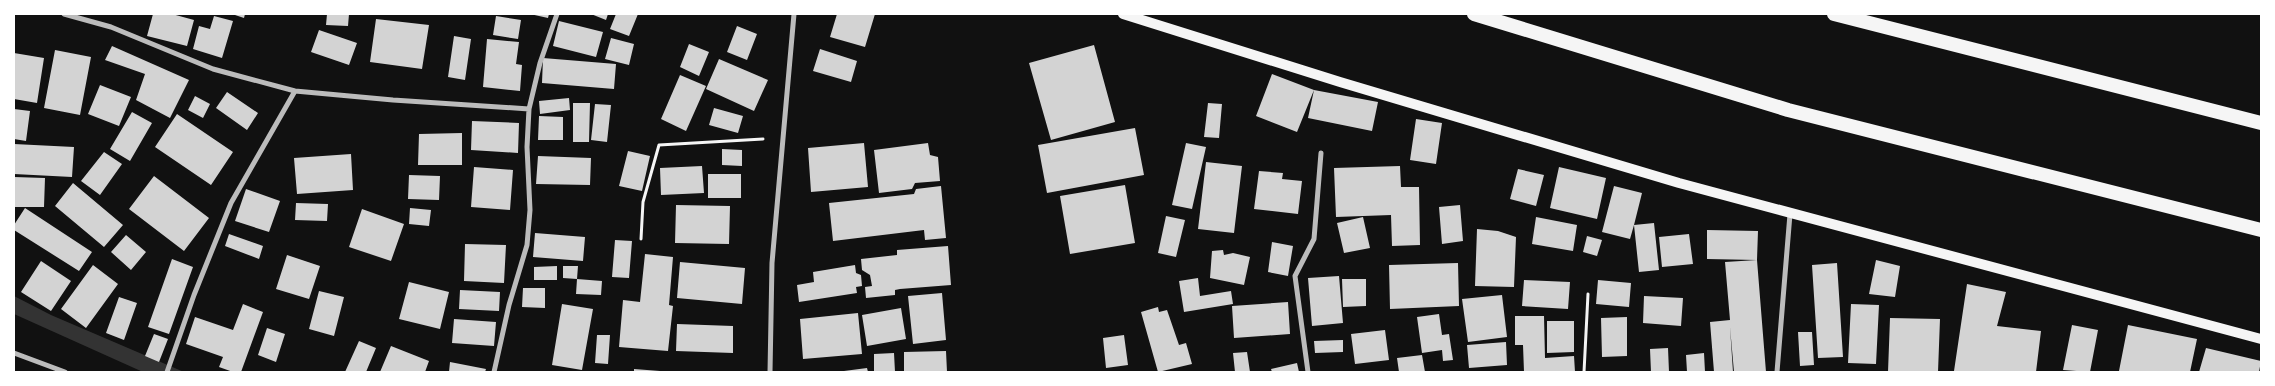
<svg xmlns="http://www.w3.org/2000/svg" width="2275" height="386" viewBox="0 0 2275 386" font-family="'Golos Text',sans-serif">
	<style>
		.water { fill: #333 }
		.building { fill: #d3d3d3 }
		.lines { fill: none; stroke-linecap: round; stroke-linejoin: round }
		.path { stroke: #f5f5f5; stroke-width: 3 }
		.minor { stroke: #bcbcbc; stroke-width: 5 }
		.secondary { stroke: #f5f5f5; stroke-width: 10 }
		.trunk { stroke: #f5f5f5; stroke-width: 14 }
	</style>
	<rect width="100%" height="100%" fill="#111"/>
	<path class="water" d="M 14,296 L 51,315 L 184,372 L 143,372 L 14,314 Z"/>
	<path class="building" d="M 153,14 L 172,14 L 194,20 L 187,46 L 147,36 Z
		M 232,14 L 245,14 L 244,18 Z
		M 327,14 L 349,14 L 348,26 L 326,25 Z
		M 530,14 L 549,14 L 548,18 Z
		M 591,14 L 608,14 L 606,20 Z
		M 616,14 L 638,14 L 629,36 L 610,29 Z
		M 837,14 L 875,14 L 865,47 L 830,37 Z
		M 214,16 L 233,21 L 222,58 L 193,49 L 199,26 L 210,29 Z
		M 496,16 L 521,20 L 518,39 L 493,35 Z
		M 376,19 L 429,25 L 422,69 L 370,62 Z
		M 559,21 L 603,32 L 596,57 L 553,46 Z
		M 737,26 L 757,34 L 747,60 L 727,52 Z
		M 319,30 L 357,43 L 349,65 L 311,52 Z
		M 454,36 L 471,39 L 465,80 L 448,77 Z
		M 611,38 L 634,44 L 629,65 L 605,59 Z
		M 487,39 L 519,42 L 516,64 L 522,65 L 520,91 L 483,87 Z
		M 689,44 L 709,52 L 699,76 L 680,67 Z
		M 1094,45 L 1115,122 L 1051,140 L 1029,63 Z
		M 112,46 L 189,80 L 170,118 L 136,100 L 145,74 L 105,60 Z
		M 820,49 L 857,61 L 851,82 L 813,71 Z
		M 55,50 L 91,57 L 80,115 L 44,108 Z
		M 14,53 L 44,58 L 37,103 L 14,99 Z
		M 543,58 L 616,64 L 614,89 L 542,83 Z
		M 719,59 L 768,80 L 754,111 L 706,89 Z
		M 1272,74 L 1314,90 L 1378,102 L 1372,131 L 1308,118 L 1314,90 L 1297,132 L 1256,116 Z
		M 680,75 L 706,86 L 686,131 L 661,119 Z
		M 100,85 L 131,97 L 119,126 L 88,114 Z
		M 227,92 L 258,113 L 247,130 L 216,108 Z
		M 195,96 L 210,104 L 203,118 L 188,110 Z
		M 569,98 L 570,110 L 540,114 L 539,101 Z
		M 573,103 L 590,103 L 589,142 L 573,142 Z
		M 1208,103 L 1222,104 L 1219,138 L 1204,137 Z
		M 595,104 L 611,105 L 607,142 L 591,140 Z
		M 714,108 L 743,116 L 738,133 L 709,125 Z
		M 14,109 L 30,111 L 26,141 L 14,139 Z
		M 132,112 L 152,123 L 130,161 L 110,149 Z
		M 177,114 L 233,152 L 211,185 L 155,147 Z
		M 539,116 L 563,117 L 563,140 L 538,140 Z
		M 1416,119 L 1442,123 L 1436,164 L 1410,160 Z
		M 472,121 L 519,123 L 518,153 L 471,150 Z
		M 1135,128 L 1144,175 L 1047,193 L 1038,145 Z
		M 462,133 L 462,165 L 418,165 L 419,134 Z
		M 864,143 L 868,187 L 811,192 L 808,148 Z
		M 928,143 L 930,155 L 938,157 L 940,181 L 915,183 L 912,189 L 879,193 L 874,150 Z
		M 1186,143 L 1206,147 L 1192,209 L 1172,205 Z
		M 14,144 L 74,147 L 72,177 L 14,174 Z
		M 722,149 L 742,150 L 742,166 L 722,165 Z
		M 628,151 L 650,156 L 642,191 L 619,186 Z
		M 104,152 L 122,164 L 100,195 L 81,181 Z
		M 351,154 L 353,190 L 297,194 L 294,158 Z
		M 538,156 L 591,158 L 590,185 L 536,184 Z
		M 1206,162 L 1242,166 L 1234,233 L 1198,229 Z
		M 702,166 L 704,193 L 661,195 L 660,168 Z
		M 1400,166 L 1401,187 L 1419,187 L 1420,245 L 1392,246 L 1391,215 L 1336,217 L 1334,168 Z
		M 474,167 L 513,170 L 510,210 L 471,207 Z
		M 1559,167 L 1606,178 L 1597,219 L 1550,208 Z
		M 1518,169 L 1544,175 L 1536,206 L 1510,199 Z
		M 1259,171 L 1283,173 L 1282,179 L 1302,181 L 1298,214 L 1254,209 Z
		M 708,174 L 741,174 L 741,198 L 708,198 Z
		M 409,175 L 440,176 L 439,200 L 408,199 Z
		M 154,176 L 209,218 L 184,251 L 129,209 Z
		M 14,177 L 45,178 L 44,207 L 14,207 Z
		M 73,183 L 123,225 L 104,247 L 55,206 Z
		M 1125,185 L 1135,243 L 1070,254 L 1060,196 Z
		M 941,186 L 946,238 L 925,240 L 924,230 L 833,241 L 829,203 L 914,194 L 916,189 Z
		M 1614,186 L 1642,193 L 1634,225 L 1654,223 L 1659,270 L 1639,272 L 1634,225 L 1630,239 L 1602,232 Z
		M 246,189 L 280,201 L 269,232 L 235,221 Z
		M 296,203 L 328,204 L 327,221 L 295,220 Z
		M 676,205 L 730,206 L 729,244 L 675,243 Z
		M 1460,205 L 1463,241 L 1442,244 L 1439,207 Z
		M 25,208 L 92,252 L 79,271 L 14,230 L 14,225 Z
		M 410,208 L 431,210 L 429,226 L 409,224 Z
		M 362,209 L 404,224 L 391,261 L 349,247 Z
		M 1166,216 L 1185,220 L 1176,257 L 1158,253 Z
		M 1363,217 L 1370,248 L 1344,253 L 1337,223 Z
		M 1536,217 L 1577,225 L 1573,251 L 1532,244 Z
		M 1477,229 L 1498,231 L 1516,237 L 1514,287 L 1475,286 Z
		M 1707,230 L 1758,231 L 1757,260 L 1707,259 Z
		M 535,233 L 585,237 L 583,261 L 533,257 Z
		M 229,234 L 263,246 L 259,259 L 225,246 Z
		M 1689,234 L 1693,264 L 1662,267 L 1659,237 Z
		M 126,235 L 146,252 L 131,270 L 111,252 Z
		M 1587,236 L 1602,240 L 1597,256 L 1583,252 Z
		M 615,240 L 632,241 L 629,278 L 612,277 Z
		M 1272,242 L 1293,246 L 1288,276 L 1268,272 Z
		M 465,244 L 506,245 L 504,283 L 464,281 Z
		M 948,246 L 951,285 L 900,289 L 895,290 L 895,295 L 866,298 L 865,287 L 872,286 L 870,275 L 862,270 L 861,259 L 897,255 L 897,250 Z
		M 1223,250 L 1224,255 L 1233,253 L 1250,257 L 1244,285 L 1210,278 L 1212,251 Z
		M 645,254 L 673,257 L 669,305 L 673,306 L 668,351 L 619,347 L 623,300 L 640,302 Z
		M 287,255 L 320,266 L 309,299 L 276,289 Z
		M 172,259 L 193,267 L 169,334 L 148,327 Z
		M 1757,260 L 1766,372 L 1734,372 L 1730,327 L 1733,372 L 1714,372 L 1710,322 L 1730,320 L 1725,262 Z
		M 1876,260 L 1900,266 L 1895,297 L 1869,294 Z
		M 41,261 L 71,281 L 51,311 L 21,292 Z
		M 680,262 L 745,268 L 742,304 L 677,298 Z
		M 1458,263 L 1459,306 L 1390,309 L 1389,265 Z
		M 1837,263 L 1843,357 L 1818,358 L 1812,265 Z
		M 93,265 L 118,284 L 86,328 L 61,309 Z
		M 855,265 L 856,273 L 861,275 L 862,286 L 856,287 L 857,293 L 799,302 L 797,285 L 814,282 L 813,272 Z
		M 557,266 L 557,280 L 534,280 L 534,267 Z
		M 563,266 L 578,266 L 577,279 L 563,278 Z
		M 1339,276 L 1343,323 L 1312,326 L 1308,278 Z
		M 1198,278 L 1200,296 L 1231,291 L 1233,304 L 1184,312 L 1179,281 Z
		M 577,279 L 602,281 L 601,295 L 576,294 Z
		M 1342,279 L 1366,279 L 1366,306 L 1343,307 Z
		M 1524,280 L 1570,282 L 1568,309 L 1522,306 Z
		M 1598,280 L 1631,283 L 1629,307 L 1596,304 Z
		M 409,282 L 449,292 L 440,329 L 399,319 Z
		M 1967,284 L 2006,292 L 1997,326 L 2041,331 L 2036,372 L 1954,371 Z
		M 523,288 L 545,288 L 545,308 L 522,307 Z
		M 460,290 L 500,292 L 499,311 L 459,309 Z
		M 319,291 L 344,297 L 334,336 L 309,329 Z
		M 942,293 L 946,340 L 913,344 L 908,296 Z
		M 1502,295 L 1507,337 L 1468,342 L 1462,299 Z
		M 1644,296 L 1683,298 L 1681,326 L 1643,323 Z
		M 119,297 L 137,303 L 124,340 L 106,333 Z
		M 1288,302 L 1290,334 L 1234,338 L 1232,306 Z
		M 243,304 L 263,312 L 241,372 L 233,372 L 219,367 L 223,357 L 186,344 L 195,317 L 233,330 Z
		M 562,304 L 593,309 L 582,370 L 552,365 Z
		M 1851,304 L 1879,305 L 1876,364 L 1848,363 Z
		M 1158,307 L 1159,312 L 1167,310 L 1179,345 L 1186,343 L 1192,364 L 1158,372 L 1141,312 Z
		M 901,308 L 906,339 L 867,346 L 862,315 Z
		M 858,313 L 862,354 L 803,359 L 800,319 Z
		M 1439,314 L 1442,335 L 1449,334 L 1453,360 L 1443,361 L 1442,350 L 1422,353 L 1417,317 Z
		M 1515,316 L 1544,316 L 1545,358 L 1574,356 L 1575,372 L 1524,372 L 1523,345 L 1515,345 Z
		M 1627,317 L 1627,356 L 1602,357 L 1601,318 Z
		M 1890,318 L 1940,319 L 1938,372 L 1888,372 Z
		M 454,319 L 496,322 L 494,346 L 452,343 Z
		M 1547,321 L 1574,321 L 1574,352 L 1547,353 Z
		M 677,324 L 733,326 L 733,353 L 676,351 Z
		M 2072,325 L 2098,330 L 2090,372 L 2063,370 Z
		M 2128,325 L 2197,339 L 2190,372 L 2119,371 Z
		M 267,328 L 285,334 L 276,362 L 258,355 Z
		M 1385,330 L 1389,360 L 1355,364 L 1351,334 Z
		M 1798,332 L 1812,332 L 1814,365 L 1800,366 Z
		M 154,334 L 168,339 L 159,362 L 145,356 Z
		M 597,335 L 610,335 L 608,364 L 595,363 Z
		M 1124,335 L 1128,365 L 1106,368 L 1103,338 Z
		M 1343,340 L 1343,352 L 1315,353 L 1314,341 Z
		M 359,341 L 376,348 L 366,372 L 345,372 Z
		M 1506,342 L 1507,365 L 1469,368 L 1467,345 Z
		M 391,346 L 429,361 L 425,372 L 380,372 Z
		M 1668,348 L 1669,372 L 1651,372 L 1650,349 Z
		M 2206,348 L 2261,361 L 2259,372 L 2199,372 Z
		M 946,351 L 947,372 L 904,372 L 904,352 Z
		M 1247,352 L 1250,372 L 1235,372 L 1233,353 Z
		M 894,353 L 895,372 L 874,372 L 874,354 Z
		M 1704,353 L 1705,372 L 1687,372 L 1686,355 Z
		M 1422,355 L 1425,372 L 1399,372 L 1397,358 Z
		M 450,362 L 486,369 L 485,372 L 449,372 Z
		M 1297,363 L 1299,372 L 1272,372 L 1271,369 Z
		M 867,368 L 868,372 L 844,372 L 844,371 Z
		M 634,369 L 660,371 L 659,372 L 634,372 Z"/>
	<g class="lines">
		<path class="path" d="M 641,239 L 643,202 L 659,145 L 763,139
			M 1584,372 L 1588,294"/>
		<path class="minor" d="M 64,14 L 111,27 L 213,69 L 295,91 L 393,100 L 529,109
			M 14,353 L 65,372
			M 167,372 L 194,295 L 231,203 L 295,91
			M 494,372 L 509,305 L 527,245 L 530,210 L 527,147 L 529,109 L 540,63 L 557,14
			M 770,372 L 772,263 L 794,14
			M 1308,372 L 1295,276 L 1314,239 L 1321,153
			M 1777,372 L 1790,214"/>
		<path class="secondary" d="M 1123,14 L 1340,82 L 1679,183 L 2261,339"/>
		<path class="trunk" d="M 1474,14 L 1788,110 L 2261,230
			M 1834,14 L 2261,123"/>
	</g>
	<rect width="2275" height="386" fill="none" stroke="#ffffff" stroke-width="30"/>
</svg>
